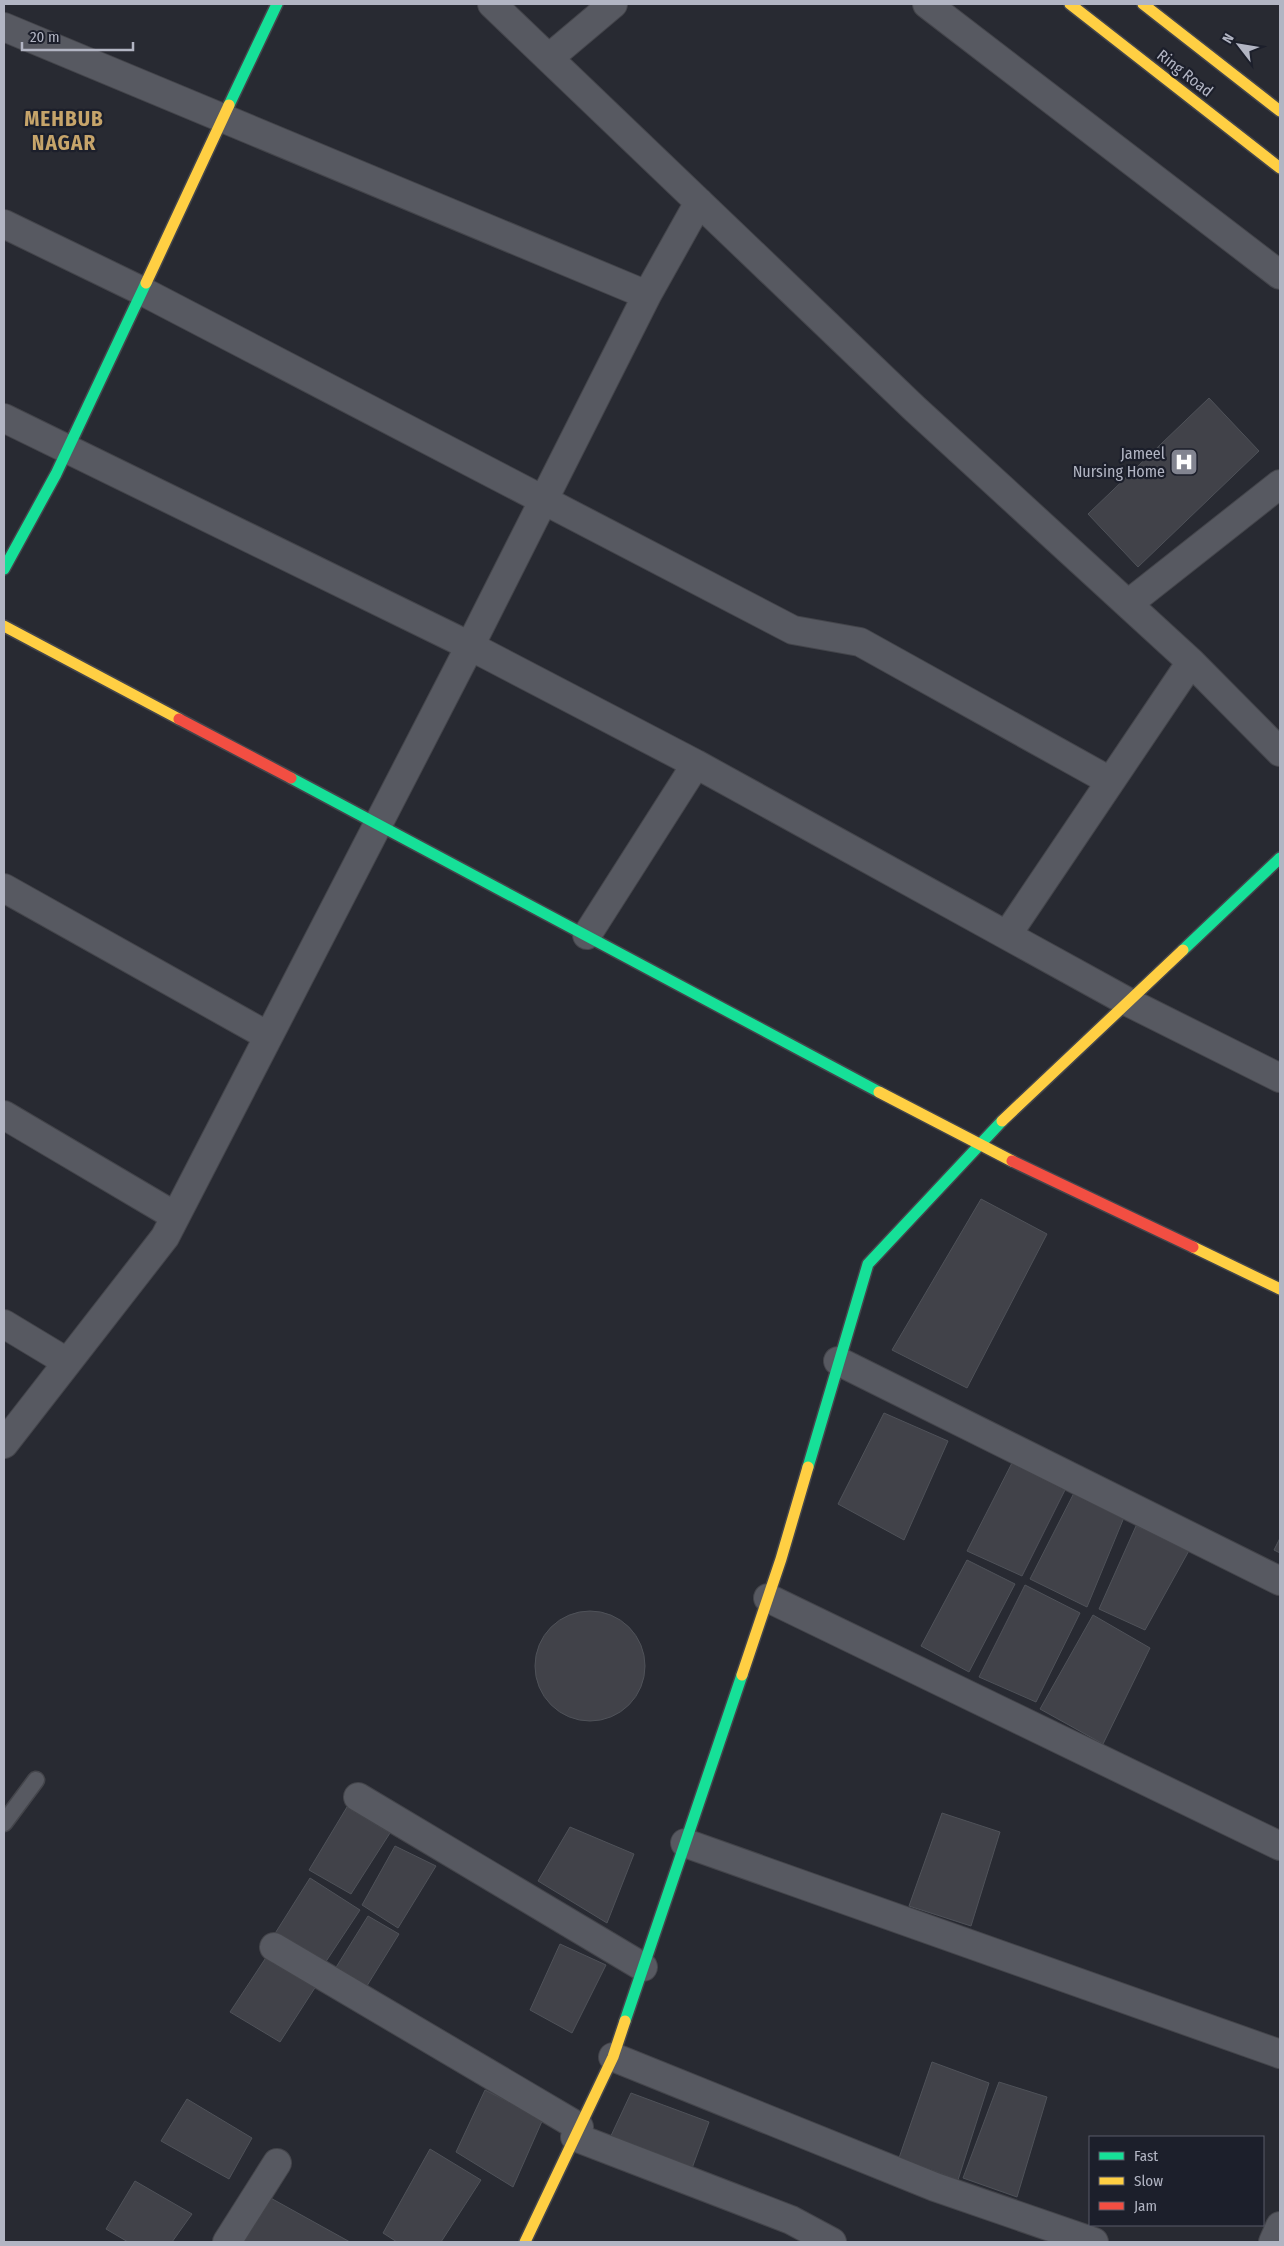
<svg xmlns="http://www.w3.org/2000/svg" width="1284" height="2246" viewBox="0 0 1284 2246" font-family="'Fira Sans Condensed',sans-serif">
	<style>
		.building { fill: #414249; stroke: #4f5259 }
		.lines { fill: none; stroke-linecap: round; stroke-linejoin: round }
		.lane-casing { stroke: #44454b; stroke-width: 19 }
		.street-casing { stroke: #44454b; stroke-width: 30 }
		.fast-casing { stroke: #44454b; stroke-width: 14 }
		.slow-casing { stroke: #44454b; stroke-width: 14 }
		.jam-casing { stroke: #44454b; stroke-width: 14 }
		.lane { stroke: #575961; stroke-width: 16 }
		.street { stroke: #575961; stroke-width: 28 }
		.fast { stroke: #16e098; stroke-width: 11 }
		.slow { stroke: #ffcf43; stroke-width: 11 }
		.jam { stroke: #f24e42; stroke-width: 11 }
		.labels { text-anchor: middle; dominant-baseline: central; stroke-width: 4.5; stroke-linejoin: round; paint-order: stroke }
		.street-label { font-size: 16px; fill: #b2b5c3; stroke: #1c1f2b }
		.poi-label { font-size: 16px; fill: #b2b5c3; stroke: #1c1f2b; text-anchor: end }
		.district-label { font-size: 21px; font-weight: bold; letter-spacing: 1px; fill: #c6a46a; stroke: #1c1f2b }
	</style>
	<rect width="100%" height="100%" fill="#282a32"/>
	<path class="building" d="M 1209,398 L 1259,451 L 1138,567 L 1088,514 Z
		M 981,1199 L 1047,1234 L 967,1388 L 892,1350 Z
		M 884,1413 L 948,1441 L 904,1540 L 838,1504 Z
		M 1013,1461 L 1067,1486 L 1022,1576 L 967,1551 Z
		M 1075,1491 L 1125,1515 L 1087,1607 L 1030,1579 Z
		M 1136,1526 L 1191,1547 L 1145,1630 L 1099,1609 Z
		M 1280,1538 L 1280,1553 L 1274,1550 Z
		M 967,1560 L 1015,1584 L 969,1672 L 921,1646 Z
		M 1025,1585 L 1080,1613 L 1036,1702 L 979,1677 Z
		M535 1666a55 55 0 1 1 110 0a55 55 0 1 1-110 0Z
		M 1093,1615 L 1150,1648 L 1103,1744 L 1040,1709 Z
		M 347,1807 L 390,1833 L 351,1894 L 309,1870 Z
		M 942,1813 L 1000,1832 L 971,1926 L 909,1906 Z
		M 570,1827 L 634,1854 L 607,1923 L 538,1881 Z
		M 395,1846 L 436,1866 L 398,1928 L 362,1905 Z
		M 310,1878 L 360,1910 L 325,1963 L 274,1935 Z
		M 368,1916 L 399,1934 L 365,1989 L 335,1969 Z
		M 560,1944 L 606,1965 L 572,2033 L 530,2010 Z
		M 267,1956 L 318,1983 L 280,2042 L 230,2012 Z
		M 932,2062 L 989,2083 L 958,2180 L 899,2158 Z
		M 999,2082 L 1047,2097 L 1017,2197 L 963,2178 Z
		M 485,2090 L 543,2119 L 513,2187 L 456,2152 Z
		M 631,2093 L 709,2122 L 691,2171 L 609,2140 Z
		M 187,2099 L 252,2138 L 229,2179 L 161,2141 Z
		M 430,2149 L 481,2180 L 441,2242 L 397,2242 L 383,2233 Z
		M 135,2181 L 192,2214 L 172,2242 L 128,2242 L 106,2229 Z
		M 267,2196 L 350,2242 L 241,2242 Z"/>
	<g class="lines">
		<defs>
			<path id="lane" d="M 4,1823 L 36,1780"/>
			<path id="street" d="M 492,4 L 914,408 L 1191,662
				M 927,4 L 1280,275
				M 4,27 L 647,295
				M 549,58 L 613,4
				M 4,224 L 142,291 L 793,630 L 860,642 L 1110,781
				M 4,418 L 470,646 L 696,764 L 1128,1002 L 1280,1078
				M 1128,604 L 1280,484
				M 4,888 L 268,1036
				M 587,935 L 696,764
				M 1007,935 L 1191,662 L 1280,752
				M 4,1115 L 175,1216
				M 4,1324 L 67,1362
				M 838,1361 L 1280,1581
				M 4,1444 L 165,1237 L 470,646 L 647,295 L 699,202
				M 768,1598 L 1280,1846
				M 358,1797 L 643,1967
				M 685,1843 L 1280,2054
				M 274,1947 L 579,2127
				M 613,2057 L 935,2187 L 1094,2242
				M 575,2137 L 791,2220 L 832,2242
				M 227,2242 L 277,2163
				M 1273,2242 L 1280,2226"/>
			<path id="fast" d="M 229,105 L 277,4
				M 4,569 L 56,474 L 146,283
				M 291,778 L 879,1092
				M 1183,950 L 1280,858
				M 808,1467 L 868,1264 L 1002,1121
				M 625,2021 L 742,1675"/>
			<path id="slow" d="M 1070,4 L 1280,168
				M 1143,4 L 1280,111
				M 146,283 L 229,105
				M 4,626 L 179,719
				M 879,1092 L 1012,1161
				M 1002,1121 L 1183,950
				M 1193,1247 L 1280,1289
				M 742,1675 L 781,1559 L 808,1467
				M 525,2242 L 613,2057 L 625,2021"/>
			<path id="jam" d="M 179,719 L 291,778
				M 1012,1161 L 1193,1247"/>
		</defs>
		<use href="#lane" class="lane-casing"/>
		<use href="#street" class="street-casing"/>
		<use href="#fast" class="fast-casing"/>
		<use href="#slow" class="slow-casing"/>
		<use href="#jam" class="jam-casing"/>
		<use href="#lane" class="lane"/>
		<use href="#street" class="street"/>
		<use href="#fast" class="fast"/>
		<use href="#slow" class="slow"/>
		<use href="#jam" class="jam"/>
	</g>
	<defs>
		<symbol id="hospital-square" viewBox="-11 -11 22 22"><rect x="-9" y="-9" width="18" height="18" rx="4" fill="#828490" stroke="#1c1f2b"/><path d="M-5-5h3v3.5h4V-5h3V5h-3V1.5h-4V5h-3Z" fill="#fff"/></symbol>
	</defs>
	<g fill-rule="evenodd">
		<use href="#hospital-square" x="1168" y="446" width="32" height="32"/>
	</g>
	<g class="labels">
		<g class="street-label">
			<text transform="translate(1185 73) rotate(38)">Ring Road</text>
		</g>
		<g class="poi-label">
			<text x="1165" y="453">Jameel<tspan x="1165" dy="18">Nursing Home</tspan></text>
		</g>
		<g class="district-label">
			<text x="64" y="119">MEHBUB<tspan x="64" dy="24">NAGAR</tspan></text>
		</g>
	</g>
	<rect width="1284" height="2246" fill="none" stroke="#b2b5c3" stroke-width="10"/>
	<rect x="1089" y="2136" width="175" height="90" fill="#1c1f2b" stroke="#585b68"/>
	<rect x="1099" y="2152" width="25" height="8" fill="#16e098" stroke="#585b68"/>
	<text x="1134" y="2161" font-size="15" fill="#b2b5c3">Fast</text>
	<rect x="1099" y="2177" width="25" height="8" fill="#ffcf43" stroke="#585b68"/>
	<text x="1134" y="2186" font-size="15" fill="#b2b5c3">Slow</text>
	<rect x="1099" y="2202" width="25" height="8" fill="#f24e42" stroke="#585b68"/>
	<text x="1134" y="2211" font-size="15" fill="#b2b5c3">Jam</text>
	<g transform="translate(1239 45) rotate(301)" stroke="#1c1f2b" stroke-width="4" paint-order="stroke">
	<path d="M0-4L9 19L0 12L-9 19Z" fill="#b2b5c3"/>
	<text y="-8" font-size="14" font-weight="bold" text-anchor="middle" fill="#b2b5c3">N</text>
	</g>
	<path d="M22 42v8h111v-8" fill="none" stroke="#b2b5c3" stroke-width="2.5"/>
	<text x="30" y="42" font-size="15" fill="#b2b5c3" stroke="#1c1f2b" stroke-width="4" paint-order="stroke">20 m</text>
</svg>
